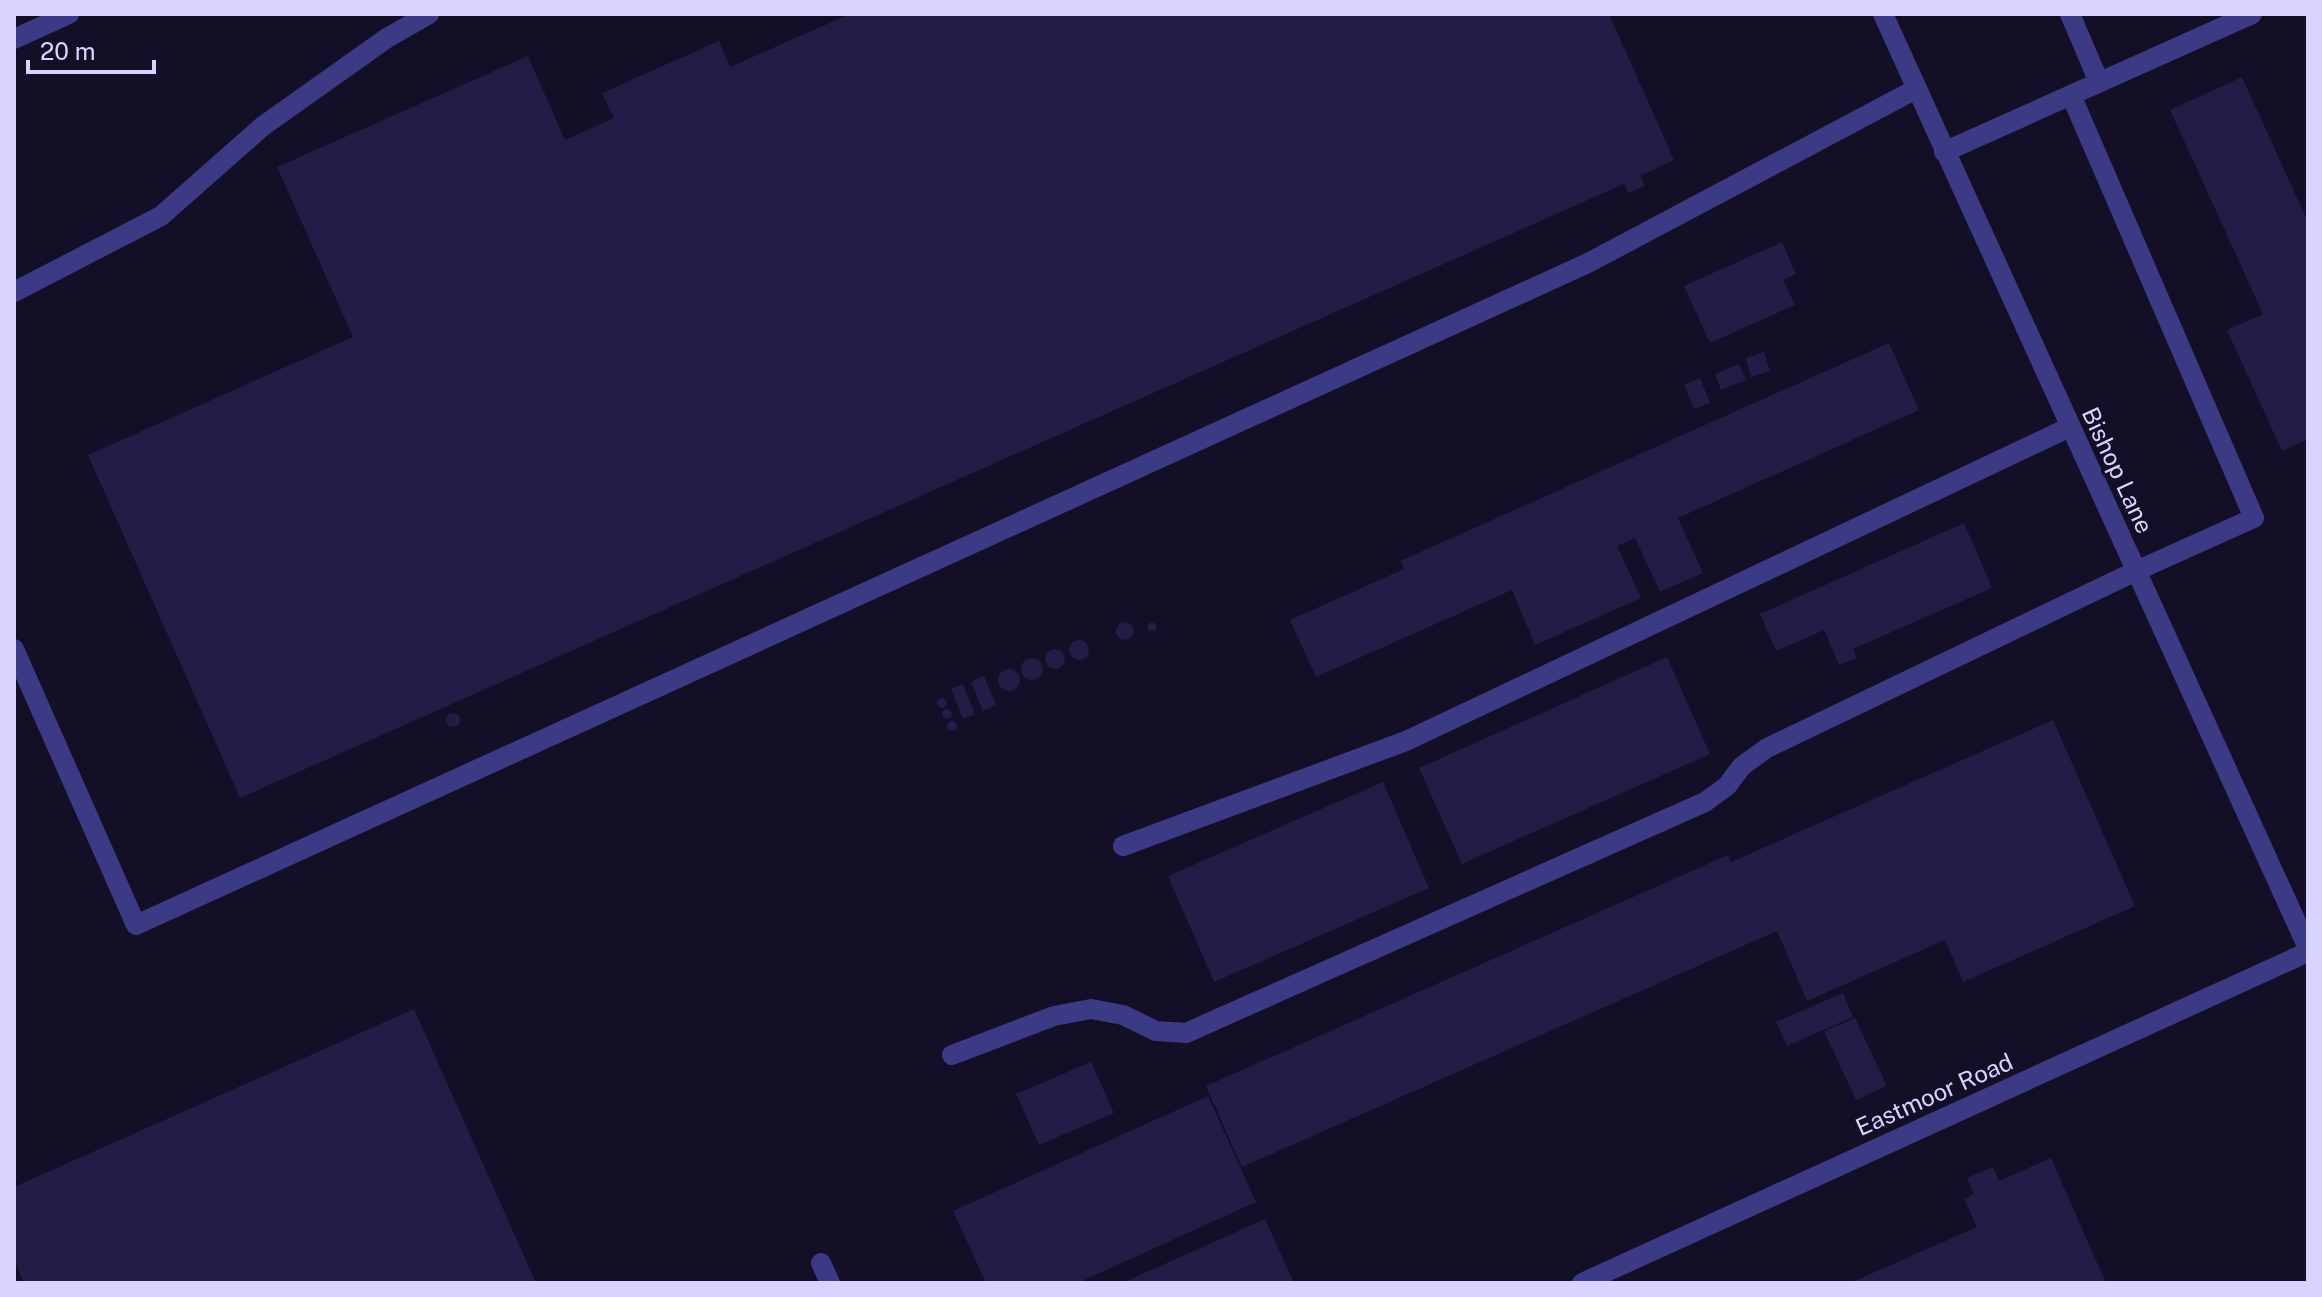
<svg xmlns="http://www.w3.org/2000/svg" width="2322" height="1297" viewBox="0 0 2322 1297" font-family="'Public Sans',sans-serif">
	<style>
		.building { fill: #241b47 }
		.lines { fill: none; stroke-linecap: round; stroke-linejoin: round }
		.minor { stroke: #3d3a85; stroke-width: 20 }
		.labels { text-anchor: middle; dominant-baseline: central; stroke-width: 7; stroke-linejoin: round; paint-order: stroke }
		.street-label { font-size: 24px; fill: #d9d4ff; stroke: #130f26 }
	</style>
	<rect width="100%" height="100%" fill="#130f26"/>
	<path class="building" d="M 850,14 L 1609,14 L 1674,160 L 1640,176 L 1645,186 L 1628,193 L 1624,184 L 240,798 L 88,455 L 353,337 L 277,167 L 528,56 L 565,140 L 614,118 L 602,93 L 719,41 L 730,67 Z
		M 2242,77 L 2308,222 L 2308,439 L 2282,451 L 2227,330 L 2263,314 L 2170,110 Z
		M 1782,242 L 1796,274 L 1783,280 L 1795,305 L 1710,343 L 1684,286 Z
		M 1889,343 L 1919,410 L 1678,518 L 1703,573 L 1660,592 L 1635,538 L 1617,546 L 1641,598 L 1535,645 L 1512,590 L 1316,677 L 1290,620 L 1404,569 L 1400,561 Z
		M 1764,352 L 1770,371 L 1751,377 L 1746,358 Z
		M 1739,364 L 1746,380 L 1721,390 L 1715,374 Z
		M 1700,378 L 1710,403 L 1694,409 L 1684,385 Z
		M 1964,523 L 1992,588 L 1853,649 L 1857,658 L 1839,665 L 1824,630 L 1776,651 L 1760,614 Z
		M1116 631a9 9 0 1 1 18 0a9 9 0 1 1-18 0Z
		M1147.5 627a4.5 4.5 0 1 1 9 0a4.5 4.5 0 1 1-9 0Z
		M1069 650a10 10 0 1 1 20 0a10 10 0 1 1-20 0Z
		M1045 659a10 10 0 1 1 20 0a10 10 0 1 1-20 0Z
		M 1667,657 L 1710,754 L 1462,864 L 1419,768 Z
		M1021 669a11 11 0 1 1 22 0a11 11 0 1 1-22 0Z
		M998 680a11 11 0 1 1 22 0a11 11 0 1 1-22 0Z
		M 984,676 L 996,705 L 983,711 L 971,682 Z
		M 963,684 L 975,714 L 963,719 L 951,689 Z
		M937 703a5 5 0 1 1 10 0a5 5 0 1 1-10 0Z
		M942 714a5 5 0 1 1 10 0a5 5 0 1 1-10 0Z
		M446 720a7 7 0 1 1 14 0a7 7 0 1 1-14 0Z
		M 2053,720 L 2135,906 L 1963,982 L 1945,940 L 1807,1001 L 1777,931 L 1242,1167 L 1206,1086 L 1728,855 L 1731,862 Z
		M947 726a5 5 0 1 1 10 0a5 5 0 1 1-10 0Z
		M 1383,782 L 1429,888 L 1214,982 L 1168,876 Z
		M 1843,993 L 1853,1017 L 1787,1046 L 1776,1022 Z
		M 414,1009 L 536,1283 L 24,1283 L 14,1260 L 14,1187 Z
		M 1855,1018 L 1887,1086 L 1856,1100 L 1824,1031 Z
		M 1091,1062 L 1114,1113 L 1039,1145 L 1016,1094 Z
		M 1208,1096 L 1256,1202 L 1078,1283 L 986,1283 L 953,1211 Z
		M 2051,1158 L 2106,1283 L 1850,1283 L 1977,1227 L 1964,1199 L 1974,1194 L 1967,1178 L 1993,1167 L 1999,1181 Z
		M 1265,1219 L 1294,1283 L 1122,1283 Z"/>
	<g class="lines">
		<path class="minor" d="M 1883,14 L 2308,948
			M 2070,14 L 2099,82
			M 14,39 L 69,14
			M 1944,152 L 2252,14
			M 14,292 L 161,216 L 263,126 L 387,38 L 429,14
			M 14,649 L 136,925 L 1588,263 L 1916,89
			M 1123,846 L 1406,741 L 2070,427
			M 952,1055 L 1054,1016 L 1091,1009 L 1123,1015 L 1156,1031 L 1186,1033 L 1705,802 L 1727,786 L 1742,766 L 1767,748 L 2136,571 L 2254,518 L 2071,95
			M 821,1263 L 830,1283
			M 1582,1283 L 2308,952"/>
	</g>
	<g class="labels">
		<g class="street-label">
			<text transform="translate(2118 470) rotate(65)">Bishop Lane</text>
			<text transform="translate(1934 1094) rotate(-24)">Eastmoor Road</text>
		</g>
	</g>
	<rect width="2322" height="1297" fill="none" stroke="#d9d4ff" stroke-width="32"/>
	<path d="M28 60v12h126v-12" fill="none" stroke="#d9d4ff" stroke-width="4"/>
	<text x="40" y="60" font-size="24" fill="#d9d4ff" stroke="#130f26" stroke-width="6" paint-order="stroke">20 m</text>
</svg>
